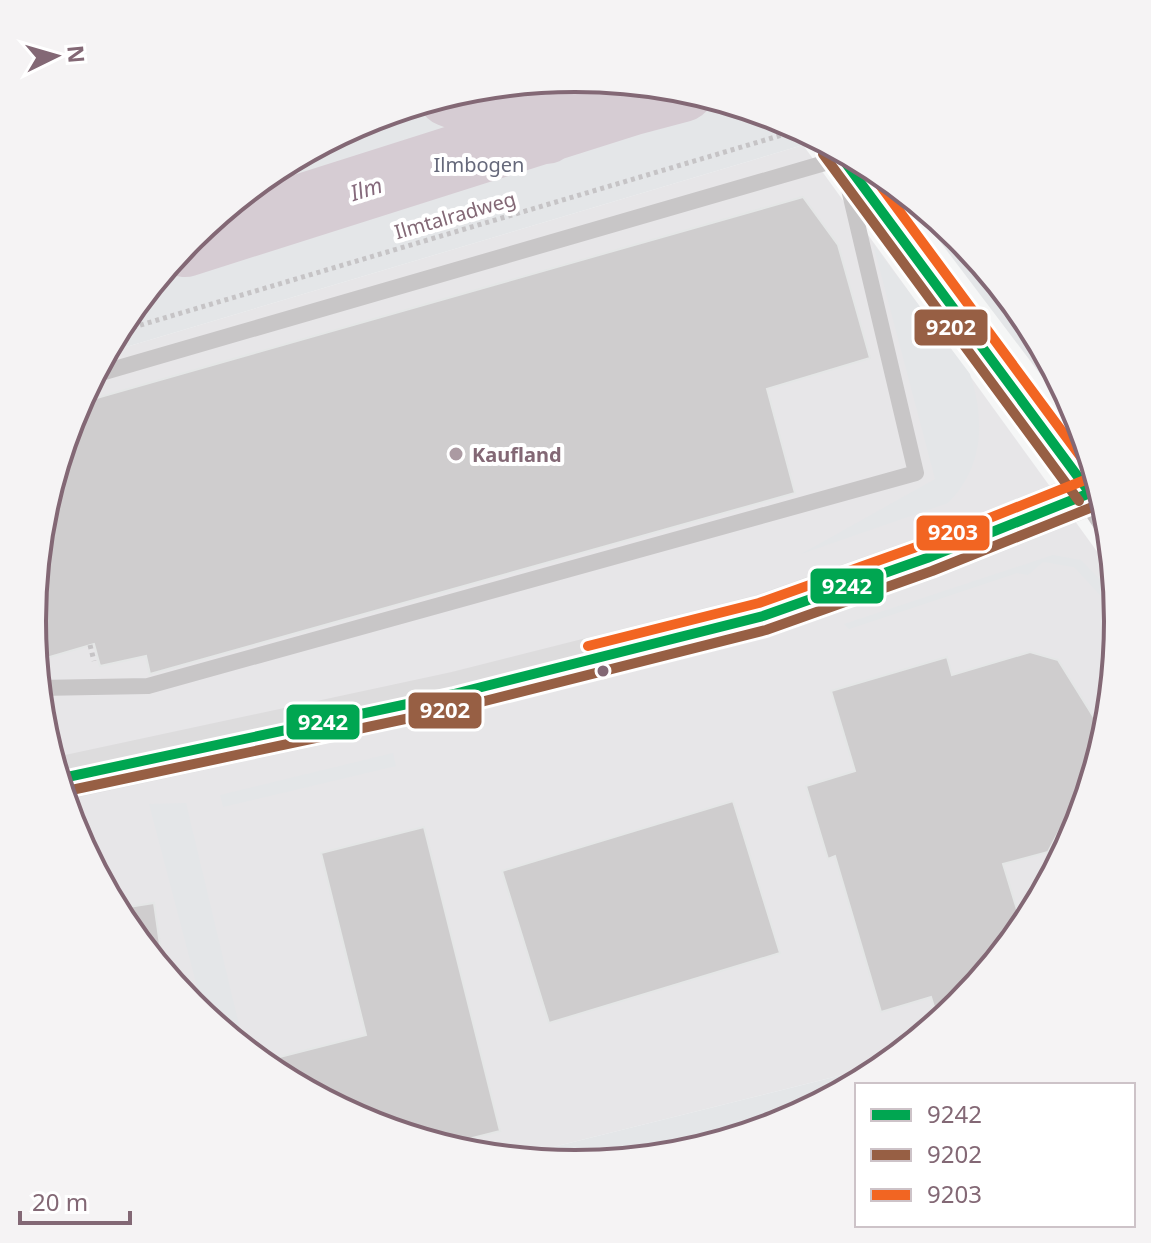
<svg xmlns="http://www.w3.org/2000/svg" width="1151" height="1243" viewBox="0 0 1151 1243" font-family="'Noto Sans',sans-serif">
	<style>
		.built { fill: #e7e6e8 }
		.green { fill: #e4e6e8 }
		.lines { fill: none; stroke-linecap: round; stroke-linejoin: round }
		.river { stroke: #d6ccd3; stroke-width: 66 }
		.building { fill: #cfcdce; stroke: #e4e6e6; stroke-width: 2 }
		.path { stroke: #c6c4c6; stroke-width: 5; stroke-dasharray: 4 4; stroke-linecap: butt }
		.service { stroke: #c8c6c7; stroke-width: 16 }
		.minor { stroke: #c8c6c7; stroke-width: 32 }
		.tertiary { stroke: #c8c6c7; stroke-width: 40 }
		.primary { stroke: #dddcdd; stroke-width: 44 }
		.bus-1-casing { stroke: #fff; stroke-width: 16 }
		.bus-2-casing { stroke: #fff; stroke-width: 16 }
		.bus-3-casing { stroke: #fff; stroke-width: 16 }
		.bus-1 { stroke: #00a651; stroke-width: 10 }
		.bus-2 { stroke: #975f44; stroke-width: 10 }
		.bus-3 { stroke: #f26522; stroke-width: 10 }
		.poi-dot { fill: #ab9aa2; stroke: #fff; stroke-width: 3 }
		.bus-dot { fill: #836875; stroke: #fff; stroke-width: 3 }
		.labels { text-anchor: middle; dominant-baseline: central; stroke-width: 8; stroke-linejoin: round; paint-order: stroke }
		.park-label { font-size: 20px; fill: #66697b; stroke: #fff }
		.street-label { font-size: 20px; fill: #836875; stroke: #fff }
		.poi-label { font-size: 20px; font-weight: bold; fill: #836875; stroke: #fff; text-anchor: start }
		.water-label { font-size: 22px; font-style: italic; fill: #85697b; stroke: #fff }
		.rim { fill: none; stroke: #836875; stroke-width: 4 }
		.line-badge { stroke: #fff; stroke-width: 3 }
		.badge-label { font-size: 22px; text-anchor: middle; font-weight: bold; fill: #fff }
	</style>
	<rect width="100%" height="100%" fill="#f5f6f6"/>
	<path class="built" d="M 803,145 L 1114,575 L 1119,622 L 1108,728 L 1077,830 L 1027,924 L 959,1006 L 890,1063 L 509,1158 L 469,1154 L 367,1123 L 273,1073 L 191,1005 L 123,923 L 73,829 L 42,727 L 32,621 L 43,515 L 74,413 L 106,353 Z"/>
	<path class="green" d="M 576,78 L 682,89 L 784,119 L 803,145 L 106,353 L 124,319 L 192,237 L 274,169 L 368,119 L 470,88 Z
		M 898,186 L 960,238 L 1028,320 L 1073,405 L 1050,387 Z
		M 873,244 L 970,374 C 985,420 984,467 948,503 L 801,554 L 935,479 Z
		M 1053,555 L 1081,560 L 1117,597 L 1118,615 L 1074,567 L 1043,562 L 1028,575 L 1017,573 L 849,629 L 844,624 Z
		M 393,753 L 396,766 L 223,807 L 220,795 Z
		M 186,803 L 245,1050 L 205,1017 L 149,804 Z
		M 890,1063 L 877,1074 L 783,1124 L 681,1155 L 575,1165 L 509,1158 Z"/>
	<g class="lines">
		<path class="river" d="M 450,94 L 546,131
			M 185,244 L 633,102 L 682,89"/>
	</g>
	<path class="building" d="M 803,197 L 838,245 L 870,358 L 767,389 L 795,493 L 150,674 L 146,656 L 100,666 L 94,644 L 36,661 L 32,621 L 43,515 L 74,413 L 79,403 Z
		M 1030,652 L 1058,660 L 1106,737 L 1102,750 L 1048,852 L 1003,864 L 1023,929 L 959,1006 L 939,1023 L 931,997 L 881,1012 L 835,856 L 828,859 L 806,786 L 855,771 L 831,691 L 947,657 L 952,675 Z
		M 733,801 L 780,953 L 549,1023 L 502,871 Z
		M 424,827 L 500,1131 L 441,1146 L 367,1123 L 273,1073 L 260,1062 L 366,1035 L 321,853 Z
		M 154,903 L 164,973 L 123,923 L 116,909 Z"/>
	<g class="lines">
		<path class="path" d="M 117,332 L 799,130
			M 90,645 L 94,661"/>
		<path class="service" d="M 94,375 L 842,158
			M 39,688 L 148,686 L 916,473 L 848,185"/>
		<path class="minor" d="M 1090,493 L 1109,522"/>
		<path class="tertiary" d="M 834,146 L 1090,493"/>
		<path class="primary" d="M 58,779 L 454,694 L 763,616 L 927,558 L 1100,489"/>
		<defs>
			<path id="bus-1" d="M 834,147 L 1090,493
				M 58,779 L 454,694 L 763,616 L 927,558 L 1100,489"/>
			<path id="bus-2" d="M 823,154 L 1079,501
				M 62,792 L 457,708 L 766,630 L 932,571 L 1105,502"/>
			<path id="bus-3" d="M 863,162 L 1098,480
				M 588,646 L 759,603 L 922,545 L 1085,480"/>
		</defs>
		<use href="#bus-1" class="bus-1-casing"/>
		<use href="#bus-2" class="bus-2-casing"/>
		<use href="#bus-3" class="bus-3-casing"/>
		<use href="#bus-1" class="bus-1"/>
		<use href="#bus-2" class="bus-2"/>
		<use href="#bus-3" class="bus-3"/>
	</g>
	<circle class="poi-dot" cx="456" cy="454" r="8"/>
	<circle class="bus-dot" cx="603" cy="671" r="7"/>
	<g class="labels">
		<g class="park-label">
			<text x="479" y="164">Ilmbogen</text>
		</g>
		<g class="street-label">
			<text transform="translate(455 215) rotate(-16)">Ilmtalradweg</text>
		</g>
		<g class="poi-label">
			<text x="472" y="454">Kaufland</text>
		</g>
		<g class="water-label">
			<text transform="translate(366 188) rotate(-17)">Ilm</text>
		</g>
	</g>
	<path d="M0 0H1151V1243H0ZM46 621a529 529 0 1 1 1058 0a529 529 0 1 1-1058 0Z" fill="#f5f3f4" fill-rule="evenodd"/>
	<path class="rim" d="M46 621a529 529 0 1 1 1058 0a529 529 0 1 1-1058 0Z"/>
	<g class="line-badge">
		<rect x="913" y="308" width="76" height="39" rx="8" fill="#975f44"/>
		<rect x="915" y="514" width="76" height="38" rx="8" fill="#f26522"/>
		<rect x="809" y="567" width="76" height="38" rx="8" fill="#00a651"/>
		<rect x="407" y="691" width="76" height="39" rx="8" fill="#975f44"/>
		<rect x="285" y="703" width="76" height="38" rx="8" fill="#00a651"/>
	</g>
	<g class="badge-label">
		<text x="951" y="335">9202</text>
		<text x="953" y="540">9203</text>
		<text x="847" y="594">9242</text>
		<text x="445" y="718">9202</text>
		<text x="323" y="730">9242</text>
	</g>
	<rect x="855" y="1083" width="280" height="144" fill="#ffffff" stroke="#cdc3c8" stroke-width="2"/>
	<rect x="871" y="1109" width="40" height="12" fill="#00a651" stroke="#cdc3c8" stroke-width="2"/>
	<text x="927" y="1123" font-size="24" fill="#836875">9242</text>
	<rect x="871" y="1149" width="40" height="12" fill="#975f44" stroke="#cdc3c8" stroke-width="2"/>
	<text x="927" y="1163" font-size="24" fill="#836875">9202</text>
	<rect x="871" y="1189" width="40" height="12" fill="#f26522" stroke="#cdc3c8" stroke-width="2"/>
	<text x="927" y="1203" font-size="24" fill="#836875">9203</text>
	<g transform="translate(56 56) rotate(85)" stroke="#ffffff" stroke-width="6" paint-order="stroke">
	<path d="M0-6L14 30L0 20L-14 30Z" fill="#836875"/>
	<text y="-12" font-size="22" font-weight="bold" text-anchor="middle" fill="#836875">N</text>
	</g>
	<path d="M20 1211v12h110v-12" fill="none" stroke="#836875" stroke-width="4"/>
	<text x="32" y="1211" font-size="24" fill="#836875" stroke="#ffffff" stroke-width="6" paint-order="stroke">20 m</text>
</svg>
